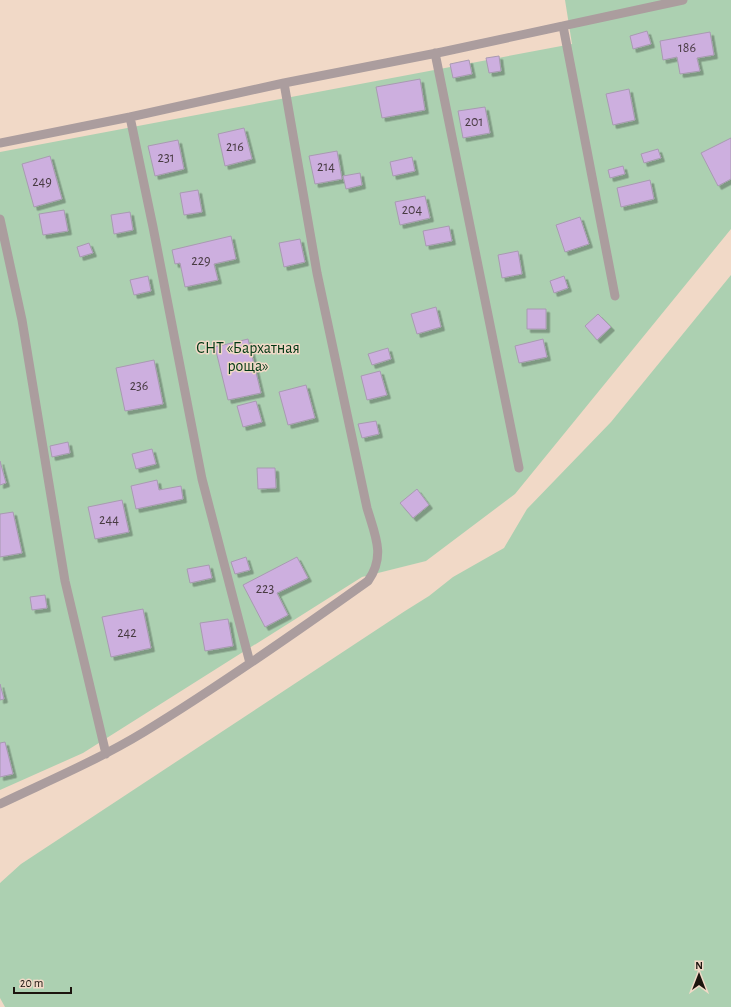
<svg xmlns="http://www.w3.org/2000/svg" width="731" height="1007" viewBox="0 0 731 1007" font-family="'Alegreya Sans',sans-serif">
	<style>
		.green { fill: #acd0b1 }
		.building { fill: #cdafdf; stroke: #a89ab1; filter: url(#shadow) }
		.lines { fill: none; stroke-linecap: round; stroke-linejoin: round }
		.service { stroke: #ab9d9e; stroke-width: 9 }
		.labels { text-anchor: middle; dominant-baseline: central; stroke-width: 3; stroke-linejoin: round; paint-order: stroke }
		.number-label { font-size: 14px; fill: #483b42 }
		.park-label { font-size: 16px; fill: #003713; stroke: #f1d9c7 }
	</style>
	<defs>
		<filter id="shadow"><feDropShadow dx="3.5" dy="3.5" stdDeviation="0" flood-color="#0004"/></filter>
	</defs>
	<rect width="100%" height="100%" fill="#f1d9c7"/>
	<path class="green" d="M 565,0 L 731,0 L 731,229 L 515,494 L 426,561 L 362,577 L 83,753 L 0,790 L 0,152 L 572,44 Z
		M 731,275 L 731,1007 L 5,1007 L 0,998 L 0,883 L 21,864 L 405,611 L 429,596 L 453,577 L 504,548 L 527,509 L 611,422 Z"/>
	<path class="building" d="M 647,31 L 651,44 L 633,49 L 630,36 Z
		M 710,32 L 714,55 L 697,58 L 700,71 L 680,74 L 677,57 L 663,60 L 660,41 Z
		M 499,56 L 501,71 L 489,73 L 486,58 Z
		M 469,60 L 472,74 L 453,78 L 450,64 Z
		M 420,79 L 425,110 L 382,118 L 376,87 Z
		M 629,89 L 635,120 L 613,125 L 606,94 Z
		M 485,107 L 490,133 L 463,138 L 458,111 Z
		M 244,128 L 252,159 L 225,166 L 218,134 Z
		M 731,138 L 731,179 L 718,186 L 701,153 Z
		M 178,140 L 184,169 L 155,176 L 148,146 Z
		M 658,149 L 661,158 L 644,163 L 641,154 Z
		M 337,151 L 342,179 L 315,184 L 309,156 Z
		M 50,156 L 62,199 L 34,207 L 22,164 Z
		M 412,157 L 415,171 L 393,176 L 390,162 Z
		M 623,166 L 625,174 L 610,178 L 608,170 Z
		M 360,173 L 362,185 L 346,189 L 343,176 Z
		M 650,180 L 654,199 L 621,207 L 617,188 Z
		M 198,190 L 202,212 L 184,215 L 180,193 Z
		M 425,196 L 430,218 L 400,225 L 395,202 Z
		M 64,210 L 68,231 L 43,235 L 39,214 Z
		M 130,212 L 133,230 L 114,234 L 111,215 Z
		M 580,217 L 589,244 L 565,252 L 556,225 Z
		M 449,226 L 452,241 L 426,246 L 423,231 Z
		M 231,236 L 236,259 L 214,264 L 218,280 L 185,287 L 180,263 L 175,264 L 172,250 Z
		M 300,239 L 305,262 L 284,267 L 279,243 Z
		M 89,243 L 93,253 L 80,257 L 77,247 Z
		M 518,251 L 522,274 L 502,278 L 498,255 Z
		M 148,276 L 151,291 L 134,295 L 130,280 Z
		M 564,276 L 568,288 L 554,293 L 550,281 Z
		M 436,307 L 441,327 L 417,334 L 411,314 Z
		M 527,309 L 546,309 L 546,329 L 527,329 Z
		M 598,314 L 611,327 L 597,340 L 585,326 Z
		M 248,339 L 261,393 L 228,400 L 215,347 Z
		M 543,339 L 547,357 L 519,363 L 515,346 Z
		M 388,348 L 391,359 L 372,365 L 368,354 Z
		M 154,360 L 163,404 L 125,411 L 116,368 Z
		M 380,371 L 387,395 L 367,400 L 361,376 Z
		M 306,385 L 315,418 L 288,425 L 279,392 Z
		M 256,401 L 262,422 L 243,427 L 237,406 Z
		M 376,421 L 379,434 L 362,438 L 358,424 Z
		M 68,442 L 70,453 L 52,457 L 50,446 Z
		M 152,449 L 156,464 L 136,469 L 132,454 Z
		M 0,461 L 6,483 L 0,485 Z
		M 257,468 L 275,468 L 276,488 L 258,489 Z
		M 157,480 L 159,490 L 181,486 L 183,499 L 136,509 L 131,486 Z
		M 417,489 L 429,505 L 413,518 L 400,503 Z
		M 122,500 L 129,532 L 95,539 L 88,507 Z
		M 13,512 L 22,553 L 0,557 L 0,514 Z
		M 246,557 L 250,570 L 235,574 L 231,562 Z
		M 297,557 L 308,578 L 277,593 L 288,615 L 265,627 L 243,585 Z
		M 209,565 L 212,578 L 190,583 L 187,569 Z
		M 45,595 L 47,608 L 32,610 L 30,597 Z
		M 143,609 L 151,648 L 111,657 L 102,617 Z
		M 228,619 L 233,646 L 205,651 L 200,623 Z
		M 0,684 L 4,699 L 0,700 Z
		M 5,742 L 13,774 L 0,777 L 0,743 Z"/>
	<g class="lines">
		<path class="service" d="M 563,26 L 615,296
			M 435,53 L 519,468
			M 130,117 L 153,227 L 202,479 L 250,663
			M 0,143 L 130,117 L 284,83 L 442,52 L 683,0
			M 0,219 L 22,320 L 65,581 L 106,754
			M 0,804 C 48,781 98,760 144,732 C 221,685 295,633 368,581 C 386,556 375,535 367,508 L 317,273 L 284,83"/>
	</g>
	<g class="labels">
		<g class="number-label">
			<text x="687" y="48">186</text>
			<text x="474" y="122">201</text>
			<text x="235" y="147">216</text>
			<text x="166" y="158">231</text>
			<text x="326" y="167">214</text>
			<text x="42" y="182">249</text>
			<text x="412" y="210">204</text>
			<text x="201" y="261">229</text>
			<text x="139" y="386">236</text>
			<text x="109" y="520">244</text>
			<text x="265" y="589">223</text>
			<text x="127" y="633">242</text>
		</g>
		<g class="park-label">
			<text x="248" y="348">СНТ «Бархатная<tspan x="248" dy="18">роща»</tspan></text>
		</g>
	</g>
	<g transform="translate(699 975)" stroke="#f1d9c7" stroke-width="3" paint-order="stroke">
	<path d="M0-3L7 15L0 10L-7 15Z" fill="#1c140e"/>
	<text y="-6" font-size="11" font-weight="bold" text-anchor="middle" fill="#1c140e">N</text>
	</g>
	<path d="M14 987v6h57v-6" fill="none" stroke="#1c140e" stroke-width="2"/>
	<text x="20" y="987" font-size="12" fill="#1c140e" stroke="#f1d9c7" stroke-width="3" paint-order="stroke">20 m</text>
</svg>
